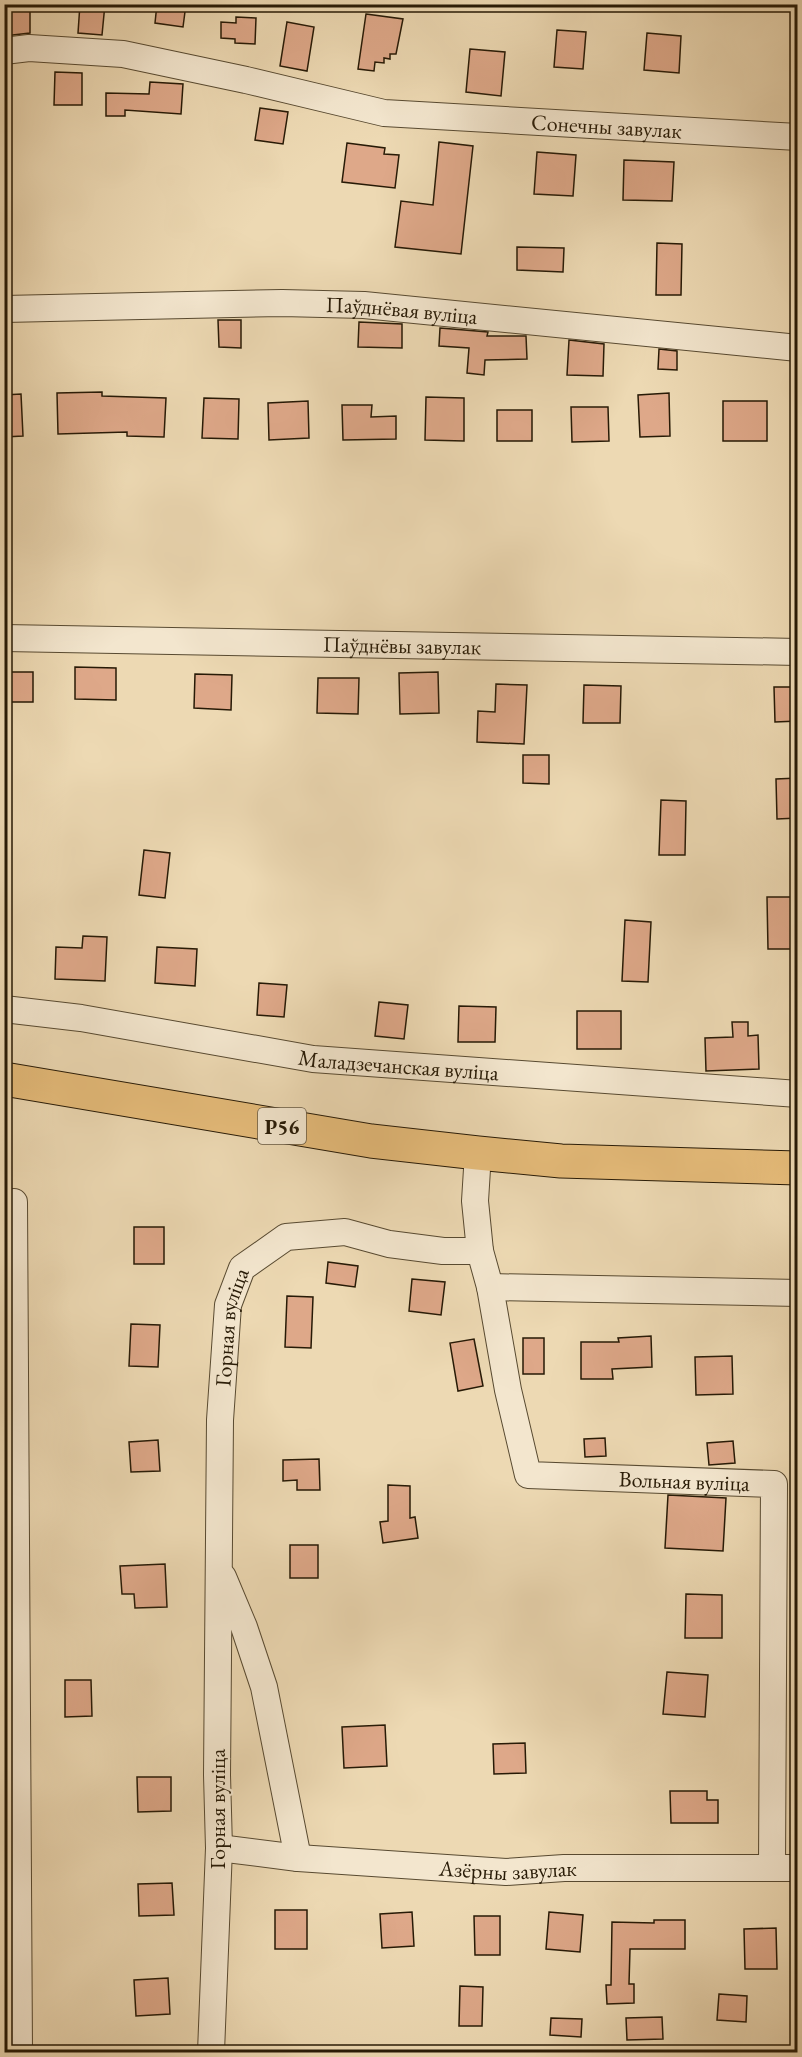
<svg xmlns="http://www.w3.org/2000/svg" width="802" height="2057" viewBox="0 0 802 2057" font-family="'EB Garamond',serif">
	<style>
		.building { fill: #dea889; stroke: #271a06; stroke-width: 1.5 }
		.lines { fill: none; stroke-linecap: round; stroke-linejoin: round }
		.minor-casing { stroke: #584a31; stroke-width: 28 }
		.major-casing { stroke: #271a06; stroke-width: 35 }
		.minor { stroke: #f3e6ce; stroke-width: 26 }
		.major { stroke: #e6bc7a; stroke-width: 33 }
		.labels { text-anchor: middle; dominant-baseline: central; stroke-width: 4.5; stroke-linejoin: round; paint-order: stroke }
		.shield { fill: #f3e6ce; stroke: #645742; stroke-width: 1.5 }
		.shield-label { font-size: 21px; font-weight: bold; fill: #271a06 }
		.street-label { font-size: 22px; fill: #271a06; stroke: #f3e6ce }
	</style>
	<rect width="100%" height="100%" fill="#edd9b3"/>
	<filter id="stains"><feTurbulence type="fractalNoise" baseFrequency=".00333" numOctaves="4"/><feColorMatrix values="0 0 0 0 .2 0 0 0 0 .09 0 0 0 0 .02 0 0 0 .5 -.17"/></filter>
	<radialGradient id="worn" r=".72"><stop offset=".6" stop-color="#630" stop-opacity="0"/><stop offset="1" stop-color="#630" stop-opacity=".3"/></radialGradient>
	<path class="building" d="M 4,4 L 30,4 L 30,33 L 4,36 Z
		M 80,4 L 105,4 L 102,35 L 78,33 Z
		M 157,4 L 186,4 L 183,27 L 155,23 Z
		M 366,14 L 403,19 L 396,54 L 390,54 L 390,59 L 384,58 L 384,63 L 375,62 L 374,71 L 358,69 Z
		M 236,17 L 256,18 L 255,44 L 235,43 L 235,39 L 221,38 L 221,22 L 236,23 Z
		M 287,22 L 314,27 L 307,71 L 280,66 Z
		M 557,30 L 586,32 L 583,69 L 554,67 Z
		M 647,33 L 681,36 L 679,73 L 644,70 Z
		M 470,49 L 505,52 L 501,96 L 466,92 Z
		M 55,72 L 82,73 L 82,105 L 54,105 Z
		M 150,82 L 183,84 L 181,114 L 125,110 L 125,116 L 106,116 L 106,93 L 149,94 Z
		M 260,108 L 288,112 L 283,144 L 255,140 Z
		M 439,142 L 473,146 L 461,254 L 395,247 L 401,201 L 433,205 Z
		M 347,143 L 385,148 L 384,154 L 399,155 L 395,188 L 342,182 Z
		M 537,152 L 576,155 L 573,196 L 534,194 Z
		M 624,160 L 674,162 L 672,201 L 623,200 Z
		M 657,243 L 682,244 L 681,295 L 656,295 Z
		M 517,247 L 564,248 L 563,272 L 517,270 Z
		M 218,320 L 241,320 L 241,348 L 219,347 Z
		M 359,322 L 402,324 L 402,348 L 358,347 Z
		M 440,328 L 488,332 L 487,336 L 526,336 L 527,359 L 485,360 L 484,375 L 467,373 L 469,348 L 439,346 Z
		M 569,340 L 604,344 L 603,376 L 567,375 Z
		M 659,349 L 677,351 L 677,370 L 658,369 Z
		M 102,392 L 102,396 L 166,398 L 164,437 L 127,436 L 127,432 L 58,434 L 57,393 Z
		M 669,393 L 670,436 L 640,437 L 638,395 Z
		M 21,394 L 23,436 L 4,437 L 4,395 Z
		M 426,397 L 464,398 L 464,441 L 425,440 Z
		M 204,398 L 239,399 L 238,439 L 202,438 Z
		M 308,401 L 309,438 L 269,440 L 268,403 Z
		M 723,401 L 767,401 L 767,441 L 723,441 Z
		M 342,405 L 372,405 L 371,417 L 396,416 L 396,439 L 343,440 Z
		M 571,407 L 608,407 L 609,441 L 572,442 Z
		M 497,410 L 532,410 L 532,441 L 497,441 Z
		M 75,667 L 116,668 L 116,700 L 75,699 Z
		M 4,672 L 33,672 L 33,702 L 4,702 Z
		M 438,672 L 439,713 L 400,714 L 399,673 Z
		M 195,674 L 232,675 L 231,710 L 194,708 Z
		M 318,678 L 359,678 L 358,714 L 317,713 Z
		M 496,684 L 527,685 L 524,744 L 477,742 L 478,711 L 495,712 Z
		M 584,685 L 621,686 L 620,723 L 583,723 Z
		M 774,687 L 798,687 L 798,721 L 775,722 Z
		M 523,755 L 549,755 L 549,784 L 523,783 Z
		M 798,778 L 798,818 L 777,819 L 776,779 Z
		M 661,800 L 686,801 L 685,855 L 659,855 Z
		M 144,850 L 170,853 L 165,898 L 139,895 Z
		M 767,897 L 798,897 L 798,949 L 768,949 Z
		M 625,920 L 651,922 L 648,982 L 622,981 Z
		M 83,936 L 107,937 L 105,981 L 55,979 L 56,947 L 82,948 Z
		M 157,947 L 197,949 L 195,986 L 155,983 Z
		M 259,983 L 287,985 L 284,1017 L 257,1015 Z
		M 379,1002 L 408,1005 L 404,1039 L 375,1036 Z
		M 459,1006 L 496,1007 L 495,1042 L 458,1042 Z
		M 577,1011 L 621,1011 L 621,1049 L 577,1049 Z
		M 732,1022 L 748,1022 L 748,1036 L 758,1035 L 759,1069 L 706,1071 L 705,1038 L 733,1037 Z
		M 134,1227 L 164,1227 L 164,1264 L 134,1264 Z
		M 328,1262 L 358,1266 L 355,1287 L 326,1283 Z
		M 412,1279 L 445,1282 L 441,1315 L 409,1311 Z
		M 287,1296 L 313,1297 L 311,1348 L 285,1347 Z
		M 131,1324 L 160,1325 L 158,1367 L 129,1366 Z
		M 651,1336 L 652,1367 L 612,1369 L 613,1379 L 581,1379 L 581,1342 L 619,1342 L 618,1338 Z
		M 523,1338 L 544,1338 L 544,1374 L 523,1374 Z
		M 474,1339 L 483,1386 L 458,1391 L 450,1343 Z
		M 732,1356 L 733,1394 L 696,1395 L 695,1357 Z
		M 605,1438 L 606,1456 L 585,1457 L 584,1439 Z
		M 158,1440 L 160,1471 L 131,1472 L 129,1442 Z
		M 733,1441 L 735,1463 L 709,1465 L 707,1443 Z
		M 319,1459 L 320,1490 L 297,1490 L 297,1480 L 283,1481 L 283,1460 Z
		M 388,1485 L 410,1486 L 410,1518 L 415,1517 L 418,1538 L 383,1543 L 380,1522 L 388,1521 Z
		M 668,1495 L 726,1498 L 723,1551 L 665,1548 Z
		M 290,1545 L 318,1545 L 318,1578 L 290,1578 Z
		M 165,1564 L 167,1607 L 135,1608 L 134,1594 L 122,1594 L 120,1566 Z
		M 686,1594 L 722,1595 L 722,1638 L 685,1638 Z
		M 667,1672 L 708,1675 L 705,1717 L 663,1714 Z
		M 65,1680 L 91,1680 L 92,1716 L 65,1717 Z
		M 385,1725 L 387,1766 L 344,1768 L 342,1727 Z
		M 525,1743 L 526,1773 L 494,1774 L 493,1744 Z
		M 137,1777 L 171,1777 L 171,1811 L 138,1812 Z
		M 670,1791 L 707,1791 L 707,1800 L 718,1800 L 718,1823 L 671,1823 Z
		M 172,1883 L 174,1915 L 139,1916 L 138,1884 Z
		M 275,1910 L 307,1910 L 307,1949 L 275,1949 Z
		M 412,1912 L 414,1946 L 382,1948 L 380,1914 Z
		M 549,1912 L 583,1915 L 580,1952 L 546,1949 Z
		M 474,1916 L 500,1916 L 500,1955 L 475,1955 Z
		M 654,1920 L 685,1920 L 685,1949 L 630,1949 L 629,1984 L 634,1984 L 634,2003 L 607,2004 L 606,1985 L 611,1985 L 612,1922 L 654,1923 Z
		M 776,1928 L 777,1969 L 745,1969 L 744,1929 Z
		M 168,1978 L 170,2014 L 136,2016 L 134,1980 Z
		M 460,1986 L 483,1987 L 482,2026 L 459,2026 Z
		M 719,1994 L 747,1996 L 746,2022 L 717,2020 Z
		M 662,2017 L 663,2039 L 627,2040 L 626,2018 Z
		M 551,2018 L 582,2019 L 581,2037 L 550,2035 Z"/>
	<g class="lines">
		<defs>
			<g id="minor">
				<path id="s1" d="M 4,51 L 29,48 L 123,54 L 246,80 L 384,113 L 798,137"/>
				<path id="s2" d="M 4,309 L 282,303 L 364,305 L 798,348"/>
				<path id="s3" d="M 4,638 L 798,652"/>
				<path id="s4" d="M 4,1009 L 81,1018 L 313,1059 L 798,1094"/>
				<path id="s5" d="M 478,1153 L 475,1201 L 480,1251 L 490,1287 L 508,1390 L 528,1475 L 774,1484 L 772,1867"/>
				<path d="M 14,1202 L 19,2052"/>
				<path d="M 490,1287 L 798,1293"/>
				<path d="M 223,1577 L 244,1627 L 264,1687 L 298,1858"/>
				<path id="s6" d="M 219,1848 L 298,1858 L 506,1872 L 564,1868 L 798,1868"/>
				<path id="s7" d="M 211,2052 L 219,1848 L 217,1775 L 220,1420 L 228,1305 L 242,1268 L 286,1237 L 345,1232 L 389,1244 L 443,1251 L 480,1251"/>
			</g>
			<path id="major" d="M 4,1079 L 371,1141 L 478,1153 L 561,1161 L 798,1168"/>
		</defs>
		<use href="#minor" class="minor-casing"/>
		<use href="#major" class="major-casing"/>
		<use href="#minor" class="minor"/>
		<use href="#major" class="major"/>
	</g>
	<g class="labels">
		<rect class="shield" x="258" y="1108" width="48" height="36" rx="4.5"/>
		<g class="shield-label">
			<text x="282" y="1126">Р56</text>
		</g>
		<g class="street-label">
			<text stroke="none"><textPath href="#s1" startOffset="610">Сонечны завулак</textPath></text>
			<text stroke="none"><textPath href="#s2" startOffset="398">Паўднёвая вуліца</textPath></text>
			<text stroke="none"><textPath href="#s3" startOffset="398">Паўднёвы завулак</textPath></text>
			<text stroke="none"><textPath href="#s4" startOffset="399">Маладзечанская вуліца</textPath></text>
			<text stroke="none"><textPath href="#s7" startOffset="726">Горная вуліца</textPath></text>
			<text stroke="none"><textPath href="#s5" startOffset="484">Вольная вуліца</textPath></text>
			<text transform="translate(217 1809) rotate(-90)">Горная вуліца</text>
			<text stroke="none"><textPath href="#s6" startOffset="290">Азёрны завулак</textPath></text>
		</g>
	</g>
	<rect width="802" height="2057" fill="none" stroke="#edd9b3" stroke-width="24"/>
	<rect x="6" y="6" width="790" height="2045" fill="none" stroke="#271a06" stroke-width="3"/>
	<rect x="12" y="12" width="778" height="2033" fill="none" stroke="#271a06" stroke-width="1.5"/>
	<rect width="100%" height="100%" filter="url(#stains)"/>
	<rect width="100%" height="100%" fill="url(#worn)"/>
</svg>
